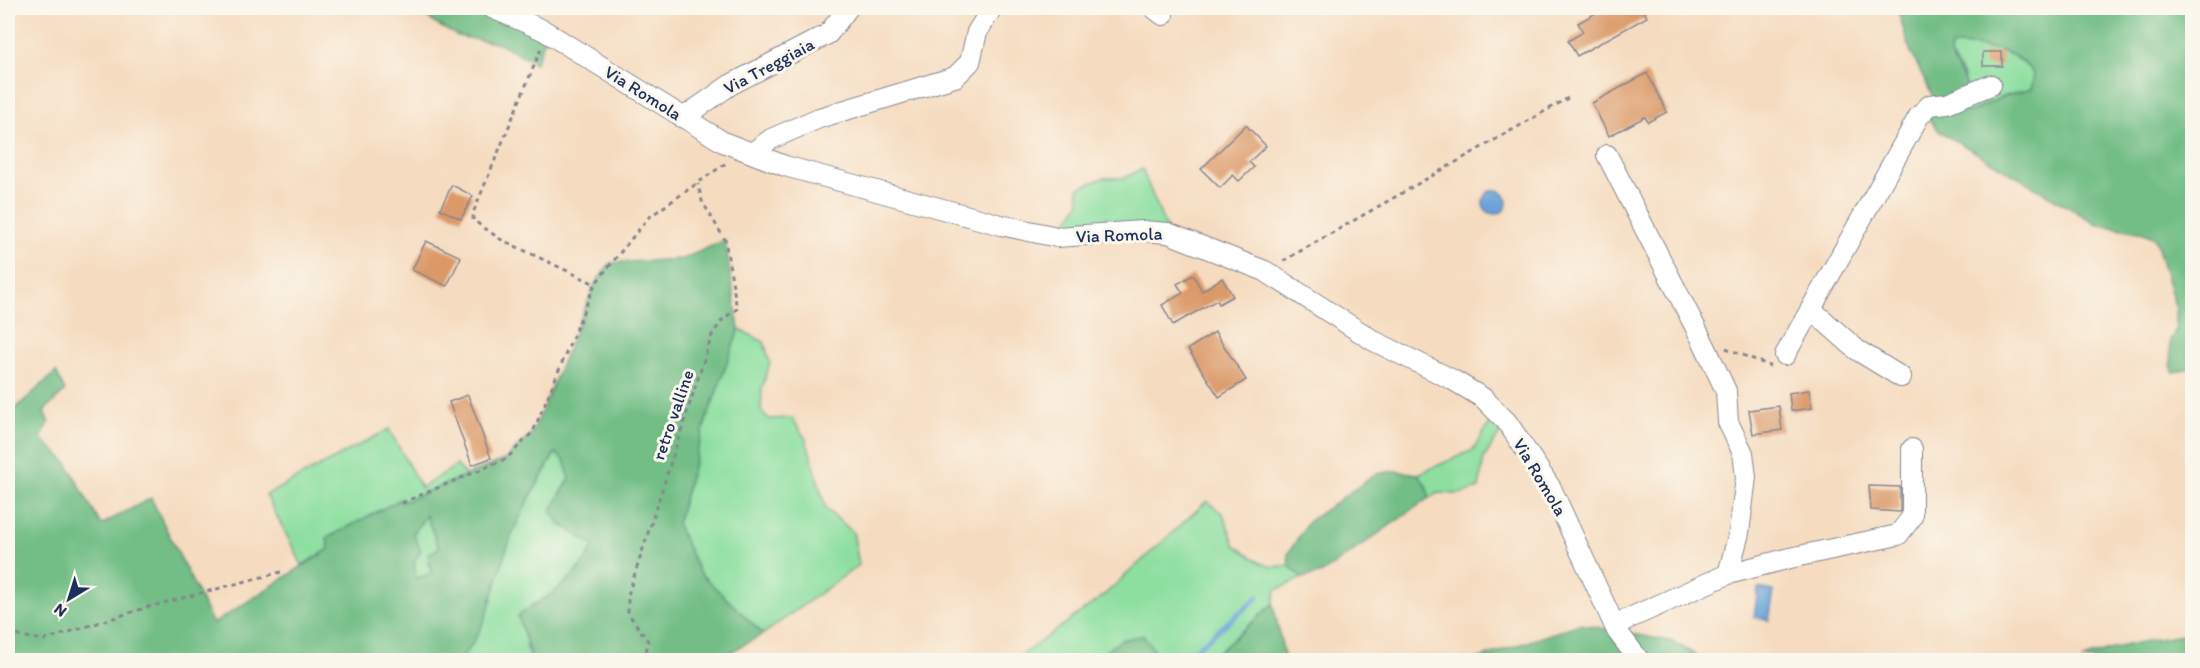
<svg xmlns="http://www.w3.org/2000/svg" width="2200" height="668" viewBox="0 0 2200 668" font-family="Itim,sans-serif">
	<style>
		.green { fill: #8ddfa0; stroke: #54877f; stroke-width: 1.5 }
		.forest { fill: #72be86; stroke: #467672; stroke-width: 1.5; fill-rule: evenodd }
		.water { fill: #69a3d9; stroke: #42699c; stroke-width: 1.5 }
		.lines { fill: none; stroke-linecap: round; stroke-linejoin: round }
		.stream { stroke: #69a3d9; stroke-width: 5 }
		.building { fill: #db9967 }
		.minor-casing { stroke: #88868f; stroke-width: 22 }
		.path { stroke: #88868f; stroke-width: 3; stroke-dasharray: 4.5 4.5; stroke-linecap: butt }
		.minor { stroke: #fff; stroke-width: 20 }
		.labels { text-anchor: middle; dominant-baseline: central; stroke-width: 6; stroke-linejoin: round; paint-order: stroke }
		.street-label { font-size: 18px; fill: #1b2f5e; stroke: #fbf7ec }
	</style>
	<rect width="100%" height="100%" fill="#fbf7ec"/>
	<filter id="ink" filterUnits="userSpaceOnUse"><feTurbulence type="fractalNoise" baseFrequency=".0167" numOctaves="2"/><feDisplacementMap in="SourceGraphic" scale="12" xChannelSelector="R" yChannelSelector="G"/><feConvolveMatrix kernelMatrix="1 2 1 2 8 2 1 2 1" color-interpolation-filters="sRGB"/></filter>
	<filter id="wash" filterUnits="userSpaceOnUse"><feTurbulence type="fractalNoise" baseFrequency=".008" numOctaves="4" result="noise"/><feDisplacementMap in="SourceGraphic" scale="24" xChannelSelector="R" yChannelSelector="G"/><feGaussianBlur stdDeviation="1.35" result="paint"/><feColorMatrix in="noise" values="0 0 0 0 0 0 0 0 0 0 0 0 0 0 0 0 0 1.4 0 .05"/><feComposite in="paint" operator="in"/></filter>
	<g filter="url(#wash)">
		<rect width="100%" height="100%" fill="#f5dcc0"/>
		<path class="green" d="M 1960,45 C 1989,47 2017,49 2034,75 L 2032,89 L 2002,97 L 1971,112 L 1964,111 L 1955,102 L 1964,77 L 1950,55 L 1951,47 Z
			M 1142,169 L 1168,233 L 1057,237 L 1080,202 L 1078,188 L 1103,178 L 1124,178 Z
			M 739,329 L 764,342 L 770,363 L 762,388 L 761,411 L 769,419 L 792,418 L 806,439 L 826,509 L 853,532 L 859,565 L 763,634 L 699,572 L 677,524 L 705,424 Z
			M 1497,412 L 1507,422 L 1484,458 L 1479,488 L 1459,494 L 1438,493 L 1429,498 L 1427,487 L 1418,474 L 1473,450 Z
			M 389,429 L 421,488 L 457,465 L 466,476 L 402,503 L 401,499 L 327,539 L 330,549 L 302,565 L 266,495 Z
			M 555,453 L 564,460 L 570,479 L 560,494 L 558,524 L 576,533 L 594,546 C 582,571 556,594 531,605 L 526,648 L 532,660 L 459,660 C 492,628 495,571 514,530 C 525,503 542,478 555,453 Z
			M 1207,501 L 1223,514 L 1235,545 L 1261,563 L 1273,567 L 1289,565 L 1302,578 L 1276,590 L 1273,604 L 1208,660 L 1161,660 L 1104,653 L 1093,660 L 1015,660 L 1103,596 Z
			M 426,515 L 439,548 L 428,563 L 432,573 L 416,579 C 413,564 415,550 413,534 Z"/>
		<path class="forest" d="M 422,8 L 492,8 L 548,33 L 535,63 L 501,44 L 458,36 L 436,24 L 420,11 Z
			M 1897,8 L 2192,8 L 2192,367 L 2174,372 L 2171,366 L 2170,340 L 2176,330 L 2176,309 L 2155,238 L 2144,233 L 2097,224 L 1939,131 L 1929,119 L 1934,99 L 1910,50 ZM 1960,45 C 1989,47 2017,49 2034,75 L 2031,89 L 2002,97 L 1971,112 L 1964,111 L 1958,105 L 1967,86 L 1950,55 L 1951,47 Z
			M 725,240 L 739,329 L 705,424 L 677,524 L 699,572 L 763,634 L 716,660 L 532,660 L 518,616 C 527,608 537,605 546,598 C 564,586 584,566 594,546 C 577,533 561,529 551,510 L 570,479 L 564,460 L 555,453 C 541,477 525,504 514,530 C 495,571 492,628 459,660 L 8,660 L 8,415 L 56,372 L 65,391 L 44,411 L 49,423 L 41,438 L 67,463 L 101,525 L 151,498 L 213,624 L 329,549 L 327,538 L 401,499 L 402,502 L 506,459 L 533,432 L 595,284 L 610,263 L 683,259 ZM 426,515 L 439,548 L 428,554 L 432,573 L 416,579 L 414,562 L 421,550 L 413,534 Z
			M 1395,471 L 1418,474 L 1427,487 L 1429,498 L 1322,573 L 1302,578 L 1289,565 L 1288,554 L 1308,522 L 1376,474 Z
			M 1273,604 L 1285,660 L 1208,660 L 1211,659 Z
			M 1580,624 L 1674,642 L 1704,660 L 1474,660 Z
			M 2192,634 L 2192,660 L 2081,660 C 2117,645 2153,639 2192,634 Z
			M 1143,635 L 1161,660 L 1093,660 L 1121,640 Z"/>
		<path class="water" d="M1483 202a12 12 0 1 1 24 0a12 12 0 1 1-24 0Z
			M 1758,588 L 1774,591 L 1769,620 L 1754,617 Z"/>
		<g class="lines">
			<path class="stream" d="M 1183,660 L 1258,597"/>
		</g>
		<g id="blocks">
			<path class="building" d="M 1605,8 L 1642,8 L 1647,17 L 1577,56 L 1568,41 L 1583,32 L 1578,23 Z
				M 1983,52 L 2002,52 L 2002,66 L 1983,66 Z
				M 1647,73 L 1667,112 L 1648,122 L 1645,117 L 1609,136 L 1592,103 Z
				M 1246,125 L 1266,146 L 1249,162 L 1254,167 L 1239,181 L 1233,175 L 1220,188 L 1201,169 Z
				M 452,185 L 473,196 L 461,219 L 440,209 Z
				M 426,241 L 461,257 L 447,286 L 412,270 Z
				M 1193,275 L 1202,291 L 1222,278 L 1233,296 L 1219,304 L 1217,300 L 1173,325 L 1162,305 L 1183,293 L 1177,284 Z
				M 1215,332 L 1246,380 L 1219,397 L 1188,349 Z
				M 1809,390 L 1812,408 L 1791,411 L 1789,393 Z
				M 468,395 L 491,458 L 472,465 L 449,402 Z
				M 1779,406 L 1782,430 L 1753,434 L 1749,410 Z
				M 1869,486 L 1900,487 L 1900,512 L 1871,510 Z"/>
		</g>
	</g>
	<g filter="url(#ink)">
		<use href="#blocks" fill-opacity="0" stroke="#88868f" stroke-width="1.5"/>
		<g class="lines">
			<defs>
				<path id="minor" d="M 492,8 L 543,30 L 723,142 L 785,166 L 1001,225 L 1057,237 L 1142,231 L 1168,233 L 1265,271 L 1374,341 L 1453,380 L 1483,398 L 1507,422 L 1551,488 L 1617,631 L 1639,660
					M 1154,8 L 1163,15
					M 683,118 L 730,85 L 828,34 L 848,8
					M 752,153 L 771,139 L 819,118 L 955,77 L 970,62 L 977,32 L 992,8
					M 1607,155 L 1705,346 L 1726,391 L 1728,422 L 1743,453 L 1746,477 L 1739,533 L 1728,574 L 1614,625
					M 1812,310 L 1857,350 L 1901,377
					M 1785,355 L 1919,116 L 1930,105 L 1947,103 L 1991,85
					M 1728,574 L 1790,558 L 1898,535 L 1912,517 L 1912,449"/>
			</defs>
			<use href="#minor" class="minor-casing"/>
			<path class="path" d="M 541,49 L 473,213 L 473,220 L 500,239 L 595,284
				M 1283,261 L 1568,98
				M 1726,348 L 1770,366
				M 402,503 L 506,459 L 533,432 L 595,284 L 648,218 L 726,163
				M 8,634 L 44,640 L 148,607 L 281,572
				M 645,660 L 648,641 L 628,613 L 628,595 L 712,335 L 723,319 L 737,309 L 725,240 L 702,201 L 698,184"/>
			<use href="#minor" class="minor"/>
		</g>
	</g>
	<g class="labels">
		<g class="street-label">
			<text transform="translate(769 66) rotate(-28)">Via Treggiaia</text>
			<text transform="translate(643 93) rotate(32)">Via Romola</text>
			<text transform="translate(1119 235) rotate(-2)">Via Romola</text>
			<text transform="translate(673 415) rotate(-71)">retro valline</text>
			<text transform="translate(1540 477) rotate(59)">Via Romola</text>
		</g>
	</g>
	<rect width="2200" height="668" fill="none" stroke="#fbf7ec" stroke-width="30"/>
	<g transform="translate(69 599) rotate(218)" stroke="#fbf7ec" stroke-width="4.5" paint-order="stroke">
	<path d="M0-4.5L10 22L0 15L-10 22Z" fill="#1b2f5e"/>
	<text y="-9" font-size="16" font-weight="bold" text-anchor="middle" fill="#1b2f5e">N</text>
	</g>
</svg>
